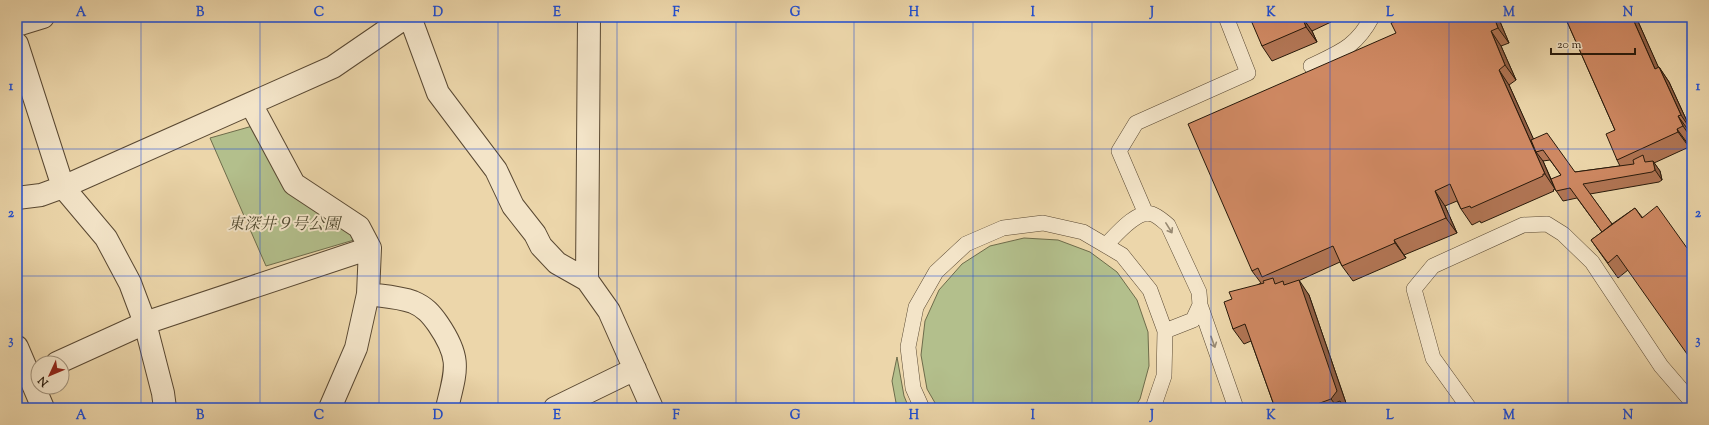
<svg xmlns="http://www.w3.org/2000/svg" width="1709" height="425" viewBox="0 0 1709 425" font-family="'Sorts Mill Goudy','Noto Serif JP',serif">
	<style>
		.green { fill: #b3bf8c; stroke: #6e6c4b }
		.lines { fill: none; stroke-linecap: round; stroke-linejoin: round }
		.service-casing { stroke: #594832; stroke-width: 16 }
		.minor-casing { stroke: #594832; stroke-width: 24 }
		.tertiary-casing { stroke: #594832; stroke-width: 24 }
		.service { stroke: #f3e4c8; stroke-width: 15 }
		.minor { stroke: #f3e4c8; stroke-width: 22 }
		.tertiary { stroke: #f3e4c8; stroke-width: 22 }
		.wall { fill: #b17554; stroke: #28190a; fill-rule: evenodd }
		.shaded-wall { fill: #905f45; stroke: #28190a }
		.building { fill: #ce8862; stroke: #28190a }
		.oneway { stroke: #988972 }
		.grid { fill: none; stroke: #1d4ed8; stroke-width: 1; stroke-opacity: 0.55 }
		.labels { text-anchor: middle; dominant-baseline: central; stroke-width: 4; stroke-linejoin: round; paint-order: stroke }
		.park-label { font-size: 16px; font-style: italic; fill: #524b31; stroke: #f3e4c8 }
		.neatline { fill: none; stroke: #1d4ed8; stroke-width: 1.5 }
		.grid-label { font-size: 13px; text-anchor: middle; font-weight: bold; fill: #1d4ed8 }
	</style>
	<rect width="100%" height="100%" fill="#ecd6aa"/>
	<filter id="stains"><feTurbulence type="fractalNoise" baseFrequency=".005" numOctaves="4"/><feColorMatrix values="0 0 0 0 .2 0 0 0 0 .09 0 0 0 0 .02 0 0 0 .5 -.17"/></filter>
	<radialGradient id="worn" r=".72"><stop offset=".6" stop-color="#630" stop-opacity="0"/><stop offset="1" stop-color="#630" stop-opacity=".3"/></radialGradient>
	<path class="green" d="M 256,125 L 350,230 L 354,240 L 266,266 L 210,138 Z
		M 1024,238 L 1058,240 L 1090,252 L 1117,272 L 1137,300 L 1148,332 L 1149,366 L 1140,399 L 1134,408 L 938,408 L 927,389 L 921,355 L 925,321 L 939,290 L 962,264 L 990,246 Z
		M 897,357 L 904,396 L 909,408 L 897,408 L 892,381 Z"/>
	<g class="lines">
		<defs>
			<path id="service" d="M 1311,66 C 1340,52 1356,47 1372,17
				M 1146,214 L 1119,151 L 1136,123 L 1248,73 L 1226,17
				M 1106,245 C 1115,236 1137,209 1152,214 C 1158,216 1163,221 1168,225 L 1199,292 L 1200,305 L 1193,320 L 1165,331
				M 1200,305 L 1236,408
				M 922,408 L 913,388 L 908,347 L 916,307 L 936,272 L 966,244 L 1003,228 L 1043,223 L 1083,232 L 1122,255 L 1150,290 L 1165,331 L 1164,376 L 1153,408
				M 1469,408 L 1433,358 L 1414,289 L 1433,266 L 1523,225 L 1547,224 L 1563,234 L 1592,262 L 1661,366 L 1692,402"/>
			<path id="minor" d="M 410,17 L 438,93 L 496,170 L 513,206 L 535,234 L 541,246 L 557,263 L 587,280 L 609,311 L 652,408
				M 17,44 L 63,187 L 106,238 L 130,283 L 145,323 L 163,393 L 165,408
				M 251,104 L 294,184 L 359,227 L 370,248 L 368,294 L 356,348 L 330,408
				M 17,198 L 41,195 L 63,187 L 333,67 L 406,17
				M 587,280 L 589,17
				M 368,294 C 383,296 400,297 413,302 C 425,307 431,314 438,324 C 462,359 456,370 447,408
				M 17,347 L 43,408
				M 57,363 L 145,323 L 370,248
				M 555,408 L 635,369"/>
			<path id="tertiary" d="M 17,25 L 43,17"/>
		</defs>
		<use href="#service" class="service-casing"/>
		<use href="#minor" class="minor-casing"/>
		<use href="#tertiary" class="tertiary-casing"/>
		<use href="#service" class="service"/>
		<use href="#minor" class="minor"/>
		<use href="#tertiary" class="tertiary"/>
	</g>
	<path class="wall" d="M 1253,17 L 1333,17 L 1333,18 L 1330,19 L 1331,22 L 1312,31 L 1317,42 L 1272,61 L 1262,46 Z
		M 1406,17 L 1498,17 L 1509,43 L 1501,46 L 1516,80 L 1509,85 L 1533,139 L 1575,172 L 1620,166 L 1617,160 L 1615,130 L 1565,17 L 1636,17 L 1658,67 L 1659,67 L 1669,82 L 1691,130 L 1689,131 L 1692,138 L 1692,142 L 1688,144 L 1689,147 L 1654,163 L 1660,171 L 1662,180 L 1659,182 L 1590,194 L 1612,224 L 1635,208 L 1642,217 L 1687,248 L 1692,252 L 1628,270 L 1618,278 L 1591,240 L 1602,232 L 1577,198 L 1563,201 L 1555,189 L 1553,190 L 1554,191 L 1481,223 L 1480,221 L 1472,225 L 1461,209 L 1457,201 L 1445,206 L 1457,233 L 1404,255 L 1406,258 L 1353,281 L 1342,266 L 1340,262 L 1298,281 L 1309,295 L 1347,406 L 1346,408 L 1275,408 L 1251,341 L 1244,344 L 1233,329 L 1232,299 L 1261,283 L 1252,271 ZM 1550,160 L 1561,175 L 1552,181 L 1543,161 Z"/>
	<path class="shaded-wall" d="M 1302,17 L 1312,31 L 1317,42 L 1306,27 Z
		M 1494,17 L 1498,17 L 1509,43 L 1498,28 Z
		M 1632,17 L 1636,17 L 1666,84 L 1655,69 Z
		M 1491,31 L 1501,46 L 1516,80 L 1505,65 Z
		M 1659,67 L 1669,82 L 1691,130 L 1681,115 Z
		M 1499,70 L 1509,85 L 1539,151 L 1536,152 L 1543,161 L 1555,189 L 1545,174 Z
		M 1678,116 L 1689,131 L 1692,139 L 1683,126 Z
		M 1677,129 L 1688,144 L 1689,147 L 1678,132 Z
		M 1653,161 L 1660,171 L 1662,180 L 1655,170 Z
		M 1435,191 L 1445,206 L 1457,233 L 1446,218 Z
		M 1394,240 L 1406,258 L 1395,243 Z
		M 1299,280 L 1309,295 L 1347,406 L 1346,408 L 1338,408 L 1331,399 Z"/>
	<path class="building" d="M 1253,17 L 1302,17 L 1306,27 L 1262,46 L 1250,18 Z
		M 1406,17 L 1494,17 L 1498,28 L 1491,31 L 1505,65 L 1499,70 L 1545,174 L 1543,174 L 1543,176 L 1471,208 L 1470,206 L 1461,209 L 1450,184 L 1435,191 L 1446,218 L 1394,240 L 1395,243 L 1342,266 L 1333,246 L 1262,277 L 1258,268 L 1252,271 L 1188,124 L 1396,33 L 1391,23 Z
		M 1565,17 L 1632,17 L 1655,69 L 1659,67 L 1681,115 L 1678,116 L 1683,126 L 1677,129 L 1678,132 L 1617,160 L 1606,134 L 1615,130 Z
		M 1547,133 L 1575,172 L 1634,164 L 1633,160 L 1643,155 L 1645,162 L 1653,161 L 1655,170 L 1652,172 L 1583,184 L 1612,224 L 1602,232 L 1570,188 L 1556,191 L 1551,179 L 1561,175 L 1543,150 L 1536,152 L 1531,140 Z
		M 1657,206 L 1687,248 L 1688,247 L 1692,252 L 1692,361 L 1617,255 L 1608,263 L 1591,240 L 1635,208 L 1642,218 Z
		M 1273,278 L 1275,284 L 1283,281 L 1284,285 L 1299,280 L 1337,391 L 1331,399 L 1309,407 L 1309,408 L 1275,408 L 1245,324 L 1233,329 L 1224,302 L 1232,299 L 1229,292 L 1264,283 L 1263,281 Z
		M 1340,401 L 1344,408 L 1323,408 Z"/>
	<defs><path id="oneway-shaft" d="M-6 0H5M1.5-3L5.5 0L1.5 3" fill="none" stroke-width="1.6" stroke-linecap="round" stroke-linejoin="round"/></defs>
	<g class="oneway">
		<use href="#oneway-shaft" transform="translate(1169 228) rotate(58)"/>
		<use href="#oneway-shaft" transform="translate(1213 342) rotate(70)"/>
	</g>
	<path class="grid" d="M 141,17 L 141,408M 260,17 L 260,408M 379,17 L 379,408M 498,17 L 498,408M 617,17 L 617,408M 736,17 L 736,408M 854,17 L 854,408M 973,17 L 973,408M 1092,17 L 1092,408M 1211,17 L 1211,408M 1330,17 L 1330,408M 1449,17 L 1449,408M 1568,17 L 1568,408M 17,149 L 1692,149M 17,276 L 1692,276"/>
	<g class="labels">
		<g class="park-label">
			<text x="284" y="225">東深井９号公園</text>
		</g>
	</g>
	<rect width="1709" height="425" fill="none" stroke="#ecd6aa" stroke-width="44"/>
	<g transform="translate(50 375) rotate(226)"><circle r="19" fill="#f3e4c8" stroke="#a2937c"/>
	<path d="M0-3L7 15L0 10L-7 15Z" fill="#8f2418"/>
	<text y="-6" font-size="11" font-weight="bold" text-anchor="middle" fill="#28190a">N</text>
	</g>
	<path d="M1551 48v6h84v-6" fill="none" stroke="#28190a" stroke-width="2"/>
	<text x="1557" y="48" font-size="12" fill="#28190a" stroke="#f3e4c8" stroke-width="3" paint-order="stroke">20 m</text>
	<rect x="22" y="22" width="1665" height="381" class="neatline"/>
	<g class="grid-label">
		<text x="81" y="16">A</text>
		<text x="200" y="16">B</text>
		<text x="319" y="16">C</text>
		<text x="438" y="16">D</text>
		<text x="557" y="16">E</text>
		<text x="676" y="16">F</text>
		<text x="795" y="16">G</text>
		<text x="914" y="16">H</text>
		<text x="1033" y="16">I</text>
		<text x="1152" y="16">J</text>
		<text x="1271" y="16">K</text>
		<text x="1390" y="16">L</text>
		<text x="1509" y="16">M</text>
		<text x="1628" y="16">N</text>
		<text x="11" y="90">1</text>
		<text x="1698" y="90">1</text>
		<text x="11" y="217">2</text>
		<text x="1698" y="217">2</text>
		<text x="11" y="344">3</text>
		<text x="1698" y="344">3</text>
		<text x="81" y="419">A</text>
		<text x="200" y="419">B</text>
		<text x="319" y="419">C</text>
		<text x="438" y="419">D</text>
		<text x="557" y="419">E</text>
		<text x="676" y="419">F</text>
		<text x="795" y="419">G</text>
		<text x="914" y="419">H</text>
		<text x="1033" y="419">I</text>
		<text x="1152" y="419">J</text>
		<text x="1271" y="419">K</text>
		<text x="1390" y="419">L</text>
		<text x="1509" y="419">M</text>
		<text x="1628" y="419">N</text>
	</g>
	<rect width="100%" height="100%" filter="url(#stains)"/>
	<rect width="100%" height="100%" fill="url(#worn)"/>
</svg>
